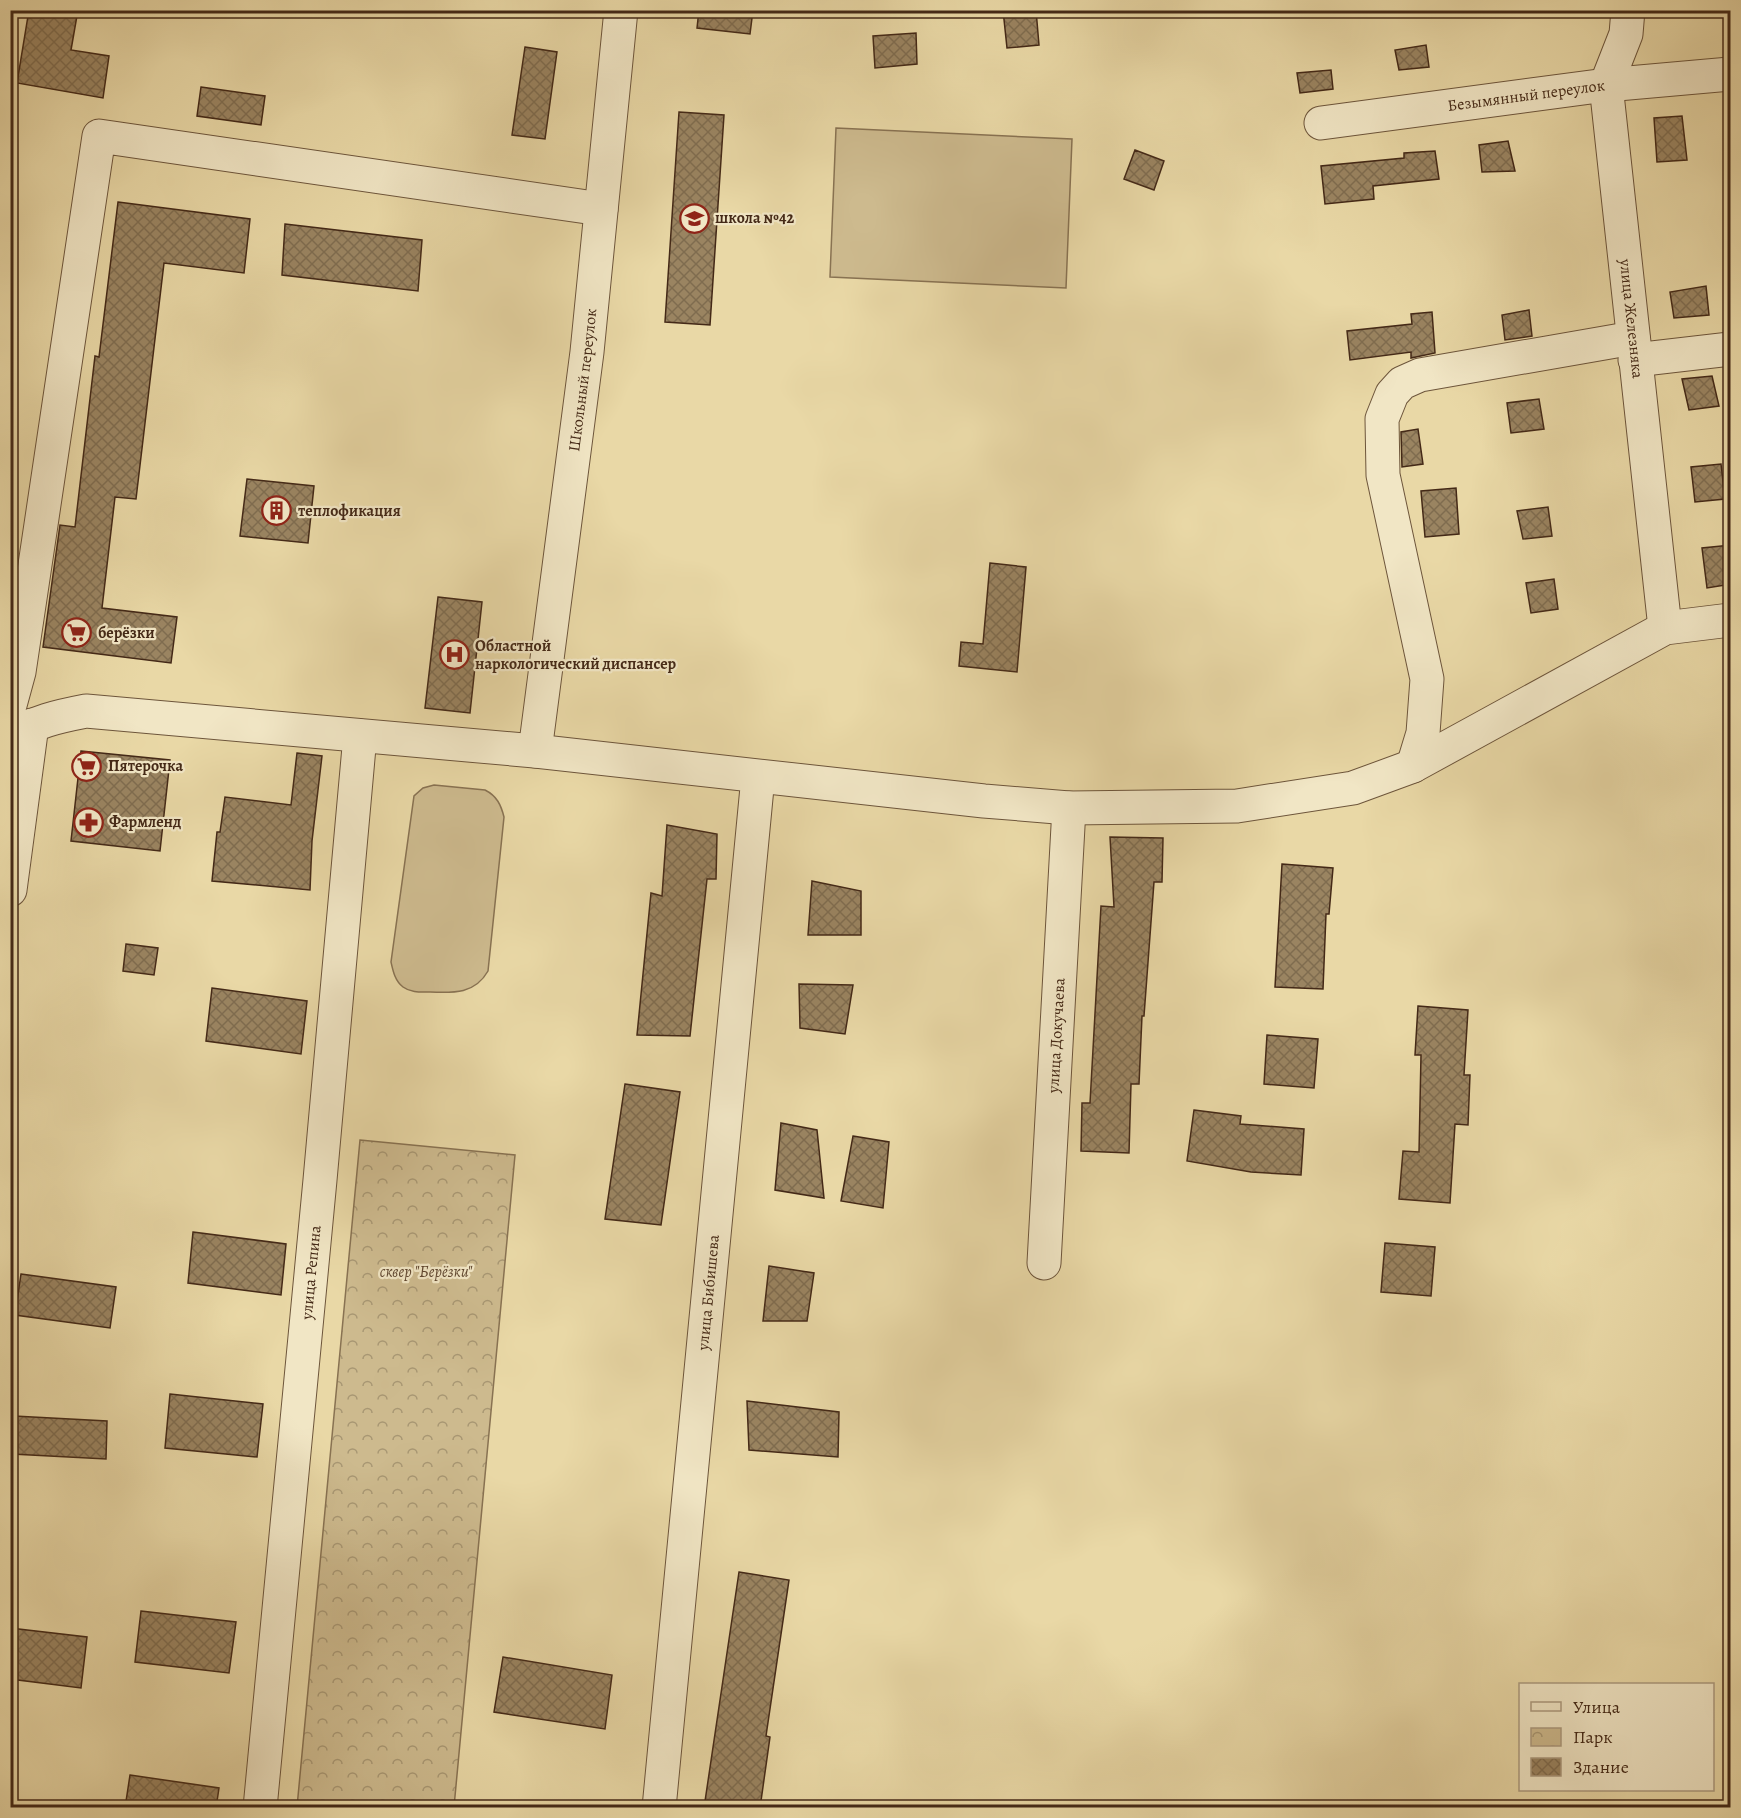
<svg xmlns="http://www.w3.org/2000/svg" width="1741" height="1818" viewBox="0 0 1741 1818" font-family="Alegreya,serif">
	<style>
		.green { fill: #cdba8e; stroke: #887252; stroke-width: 1.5 }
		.park { fill: url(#park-crowns); stroke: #887252; stroke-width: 1.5 }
		.building { fill: url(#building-cross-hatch); stroke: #442917; stroke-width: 1.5 }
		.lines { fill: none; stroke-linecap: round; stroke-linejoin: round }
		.minor-casing { stroke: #6d553b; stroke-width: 35 }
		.minor { stroke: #f1e6c5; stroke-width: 33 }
		.labels { text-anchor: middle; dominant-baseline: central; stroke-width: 4.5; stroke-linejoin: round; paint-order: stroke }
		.street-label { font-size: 16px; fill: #442917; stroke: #f1e6c5 }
		.poi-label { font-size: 16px; font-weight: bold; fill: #442917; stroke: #f1e6c5; text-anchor: start }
		.park-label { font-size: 16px; font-style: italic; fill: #5f462f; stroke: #f1e6c5 }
	</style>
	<defs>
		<pattern id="park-crowns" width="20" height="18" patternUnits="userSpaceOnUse" patternTransform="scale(1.5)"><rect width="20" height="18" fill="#cdba8e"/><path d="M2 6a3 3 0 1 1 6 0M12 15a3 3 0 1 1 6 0" fill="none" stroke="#a89773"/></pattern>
		<pattern id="building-cross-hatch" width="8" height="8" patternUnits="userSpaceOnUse" patternTransform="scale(1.5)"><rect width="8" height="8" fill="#9a8461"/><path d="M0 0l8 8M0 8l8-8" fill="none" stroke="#7f6c4f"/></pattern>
	</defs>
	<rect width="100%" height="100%" fill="#e9d8a6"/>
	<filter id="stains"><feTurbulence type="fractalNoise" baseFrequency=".00333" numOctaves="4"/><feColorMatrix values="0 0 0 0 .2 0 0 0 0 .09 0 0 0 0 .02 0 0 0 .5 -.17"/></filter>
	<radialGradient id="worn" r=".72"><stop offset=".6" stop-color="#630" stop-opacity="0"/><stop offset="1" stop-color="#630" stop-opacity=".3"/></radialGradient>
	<path class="green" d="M 836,128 L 1072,139 L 1066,288 L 830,277 Z
		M 434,785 L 485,790 C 497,796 501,805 504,817 L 488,971 C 475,994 454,993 430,992 C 421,992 411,993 403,987 C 395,981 393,971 391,962 L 414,796 L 423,788 Z"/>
	<path class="park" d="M 360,1140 L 515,1155 L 454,1807 L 297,1807 Z"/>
	<path class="building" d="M 29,10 L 78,10 L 71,50 L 109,56 L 103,98 L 17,83 Z
		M 699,10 L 753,10 L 750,34 L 697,28 Z
		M 1003,10 L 1036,10 L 1039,45 L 1007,48 Z
		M 916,33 L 917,64 L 875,68 L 873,36 Z
		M 1426,45 L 1429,67 L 1399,70 L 1395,50 Z
		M 525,47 L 557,52 L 545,139 L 512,135 Z
		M 1331,70 L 1333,89 L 1300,93 L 1297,73 Z
		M 201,87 L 265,96 L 261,125 L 197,116 Z
		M 679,112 L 724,115 L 710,325 L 665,322 Z
		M 1682,116 L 1687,160 L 1657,162 L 1654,118 Z
		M 1508,141 L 1515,171 L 1482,172 L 1479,145 Z
		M 1135,150 L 1164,161 L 1154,190 L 1124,179 Z
		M 1435,151 L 1439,179 L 1373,186 L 1374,199 L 1325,204 L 1321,166 L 1404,158 L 1404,153 Z
		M 118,202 L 250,219 L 244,273 L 164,263 L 136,499 L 115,497 L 102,608 L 177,617 L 171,663 L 43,647 L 60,525 L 75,527 L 95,356 L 99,357 Z
		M 285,224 L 422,240 L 418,291 L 282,275 Z
		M 1706,286 L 1709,315 L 1674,318 L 1670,292 Z
		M 1529,310 L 1532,336 L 1505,340 L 1502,315 Z
		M 1432,312 L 1435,353 L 1411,358 L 1411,352 L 1350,360 L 1347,331 L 1412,324 L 1411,314 Z
		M 1712,376 L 1719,406 L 1689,410 L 1682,379 Z
		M 1539,399 L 1544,429 L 1511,433 L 1507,403 Z
		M 1418,429 L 1423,464 L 1402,467 L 1401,432 Z
		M 1721,464 L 1725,499 L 1695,502 L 1691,467 Z
		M 247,479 L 314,486 L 308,543 L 240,536 Z
		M 1456,488 L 1459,534 L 1425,537 L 1421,491 Z
		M 1548,507 L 1552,536 L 1523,539 L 1517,511 Z
		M 1731,545 L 1731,584 L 1707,588 L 1702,548 Z
		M 990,563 L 1026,567 L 1017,672 L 959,666 L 961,642 L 983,644 Z
		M 1554,579 L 1558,609 L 1531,613 L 1526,583 Z
		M 438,597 L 482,602 L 470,713 L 425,708 Z
		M 81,751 L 170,760 L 160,851 L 71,841 Z
		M 297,753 L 322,756 L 312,841 L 310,890 L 212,881 L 217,832 L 220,832 L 225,797 L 291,805 Z
		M 667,825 L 717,834 L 716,879 L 707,879 L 690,1036 L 637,1035 L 651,893 L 662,896 Z
		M 1110,837 L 1163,838 L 1162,882 L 1154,882 L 1144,1016 L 1142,1016 L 1139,1084 L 1131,1084 L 1129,1153 L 1081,1151 L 1082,1103 L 1090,1103 L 1101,906 L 1114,907 Z
		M 1282,864 L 1333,868 L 1329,914 L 1326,914 L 1323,989 L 1275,987 Z
		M 812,881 L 861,891 L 861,935 L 808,935 Z
		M 126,944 L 158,948 L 154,975 L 123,971 Z
		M 799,984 L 853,985 L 845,1034 L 800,1028 Z
		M 212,988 L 307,1001 L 301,1054 L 206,1041 Z
		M 1418,1006 L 1468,1010 L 1464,1075 L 1470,1075 L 1468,1125 L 1455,1124 L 1450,1203 L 1399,1199 L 1403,1151 L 1419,1152 L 1421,1055 L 1415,1055 Z
		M 1267,1035 L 1318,1039 L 1314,1088 L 1264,1084 Z
		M 625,1084 L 680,1092 L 661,1225 L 605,1219 Z
		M 1194,1110 L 1241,1116 L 1240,1124 L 1304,1129 L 1301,1175 L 1251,1172 L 1187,1161 Z
		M 781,1123 L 817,1130 L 824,1198 L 775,1190 Z
		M 853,1136 L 889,1142 L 883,1208 L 841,1201 Z
		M 193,1232 L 286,1244 L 281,1295 L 188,1283 Z
		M 1385,1243 L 1435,1247 L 1431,1296 L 1381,1292 Z
		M 769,1266 L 814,1273 L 807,1321 L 763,1321 Z
		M 21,1274 L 116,1287 L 110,1328 L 15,1315 Z
		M 170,1394 L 263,1404 L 257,1457 L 165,1448 Z
		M 747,1401 L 839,1412 L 838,1457 L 749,1450 Z
		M 14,1416 L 107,1421 L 106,1459 L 12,1454 Z
		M 739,1572 L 789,1580 L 766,1736 L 770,1737 L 760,1808 L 704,1808 Z
		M 141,1611 L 236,1622 L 229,1673 L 135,1662 Z
		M 10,1628 L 87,1637 L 81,1688 L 10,1679 Z
		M 503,1657 L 612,1675 L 605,1729 L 494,1712 Z
		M 130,1775 L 219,1788 L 216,1808 L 125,1808 Z"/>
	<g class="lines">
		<defs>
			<g id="minor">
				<path id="s1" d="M 1628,10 L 1626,34 L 1606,85 L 1665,628"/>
				<path id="s2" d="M 1321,123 L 1606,85 L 1730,74"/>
				<path d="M 1635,360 L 1730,349"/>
				<path d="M 10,705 L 19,672 L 99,136 L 601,209"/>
				<path d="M 10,737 C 38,721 55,717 86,711 L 535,751 L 984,801 L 1069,808 L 1237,806 L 1353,788 L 1413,766 L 1665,628 L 1730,620"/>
				<path id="s3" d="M 535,751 L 587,352 L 621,10"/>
				<path d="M 1413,766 L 1423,733 L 1427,679 L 1383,475 L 1382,419 L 1392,394 L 1402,383 L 1420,375 L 1633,338"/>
				<path d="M 10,890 L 32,725"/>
				<path id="s4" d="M 1044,1263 L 1069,808"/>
				<path id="s5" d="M 260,1808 L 320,1180 L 360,736"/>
				<path id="s6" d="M 659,1808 L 758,777"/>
			</g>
		</defs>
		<use href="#minor" class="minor-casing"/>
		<use href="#minor" class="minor"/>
	</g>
	<defs>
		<symbol id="school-ring" viewBox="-11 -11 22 22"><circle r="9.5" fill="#f1e6c5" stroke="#8f2418" stroke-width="1.5"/><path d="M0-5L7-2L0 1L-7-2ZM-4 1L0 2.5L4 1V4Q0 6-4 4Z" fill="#8f2418"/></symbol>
		<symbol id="building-ring" viewBox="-11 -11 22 22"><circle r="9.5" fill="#f1e6c5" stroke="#8f2418" stroke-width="1.5"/><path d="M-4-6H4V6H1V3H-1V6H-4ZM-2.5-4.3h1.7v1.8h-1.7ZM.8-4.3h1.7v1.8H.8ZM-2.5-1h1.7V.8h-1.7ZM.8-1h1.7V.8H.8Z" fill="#8f2418"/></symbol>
		<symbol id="supermarket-ring" viewBox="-11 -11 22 22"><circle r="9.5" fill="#f1e6c5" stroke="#8f2418" stroke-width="1.5"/><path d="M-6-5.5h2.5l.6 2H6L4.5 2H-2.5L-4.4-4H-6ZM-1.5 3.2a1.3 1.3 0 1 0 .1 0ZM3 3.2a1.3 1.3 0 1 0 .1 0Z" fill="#8f2418"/></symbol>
		<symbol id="hospital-ring" viewBox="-11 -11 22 22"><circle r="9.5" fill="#f1e6c5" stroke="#8f2418" stroke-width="1.5"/><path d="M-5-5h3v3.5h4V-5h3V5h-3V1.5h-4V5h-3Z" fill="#8f2418"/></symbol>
		<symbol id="pharmacy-ring" viewBox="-11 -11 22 22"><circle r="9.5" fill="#f1e6c5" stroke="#8f2418" stroke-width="1.5"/><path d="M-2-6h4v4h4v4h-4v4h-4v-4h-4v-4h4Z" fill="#8f2418"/></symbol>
	</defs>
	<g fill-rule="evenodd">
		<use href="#school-ring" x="678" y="202" width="33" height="33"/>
		<use href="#building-ring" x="260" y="494" width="33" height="33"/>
		<use href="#supermarket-ring" x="60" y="616" width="33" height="33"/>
		<use href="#hospital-ring" x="438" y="638" width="33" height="33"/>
		<use href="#supermarket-ring" x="70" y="750" width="33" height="33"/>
		<use href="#pharmacy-ring" x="72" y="806" width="33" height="33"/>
	</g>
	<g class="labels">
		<g class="street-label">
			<text stroke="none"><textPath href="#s2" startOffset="207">Безымянный переулок</textPath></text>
			<text stroke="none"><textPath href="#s1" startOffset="314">улица Железняка</textPath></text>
			<text stroke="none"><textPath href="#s3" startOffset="374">Школьный переулок</textPath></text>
			<text stroke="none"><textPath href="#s4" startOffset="228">улица Докучаева</textPath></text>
			<text stroke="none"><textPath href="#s5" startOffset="538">улица Репина</textPath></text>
			<text stroke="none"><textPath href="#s6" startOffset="518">улица Бибишева</textPath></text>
		</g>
		<g class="poi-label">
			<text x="715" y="218">школа №42</text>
			<text x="298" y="511">теплофикация</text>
			<text x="98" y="633">берёзки</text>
			<text x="475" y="646">Областной<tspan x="475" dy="18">наркологический диспансер</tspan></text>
			<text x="108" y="766">Пятерочка</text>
			<text x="109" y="822">Фармленд</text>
		</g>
		<g class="park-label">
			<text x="426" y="1272">сквер "Берёзки"</text>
		</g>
	</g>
	<rect width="1741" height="1818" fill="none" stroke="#e9d8a6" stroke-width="36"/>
	<rect x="12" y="12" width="1717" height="1794" fill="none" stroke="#442917" stroke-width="3"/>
	<rect x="18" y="18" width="1705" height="1782" fill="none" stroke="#442917" stroke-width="1.5"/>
	<rect x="1519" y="1683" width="195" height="108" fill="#f1e6c5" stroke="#ac9a7f" stroke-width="1.5"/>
	<rect x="1531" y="1702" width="30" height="9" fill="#f1e6c5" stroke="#ac9a7f" stroke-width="1.5"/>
	<text x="1573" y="1713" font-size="18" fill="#442917">Улица</text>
	<rect x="1531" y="1728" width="30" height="18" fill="url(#park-crowns)" stroke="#ac9a7f" stroke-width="1.5"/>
	<text x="1573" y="1743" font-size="18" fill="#442917">Парк</text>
	<rect x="1531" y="1758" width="30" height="18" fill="url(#building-cross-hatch)" stroke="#ac9a7f" stroke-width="1.5"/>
	<text x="1573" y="1773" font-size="18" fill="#442917">Здание</text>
	<rect width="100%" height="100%" filter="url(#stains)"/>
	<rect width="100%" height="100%" fill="url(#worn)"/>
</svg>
